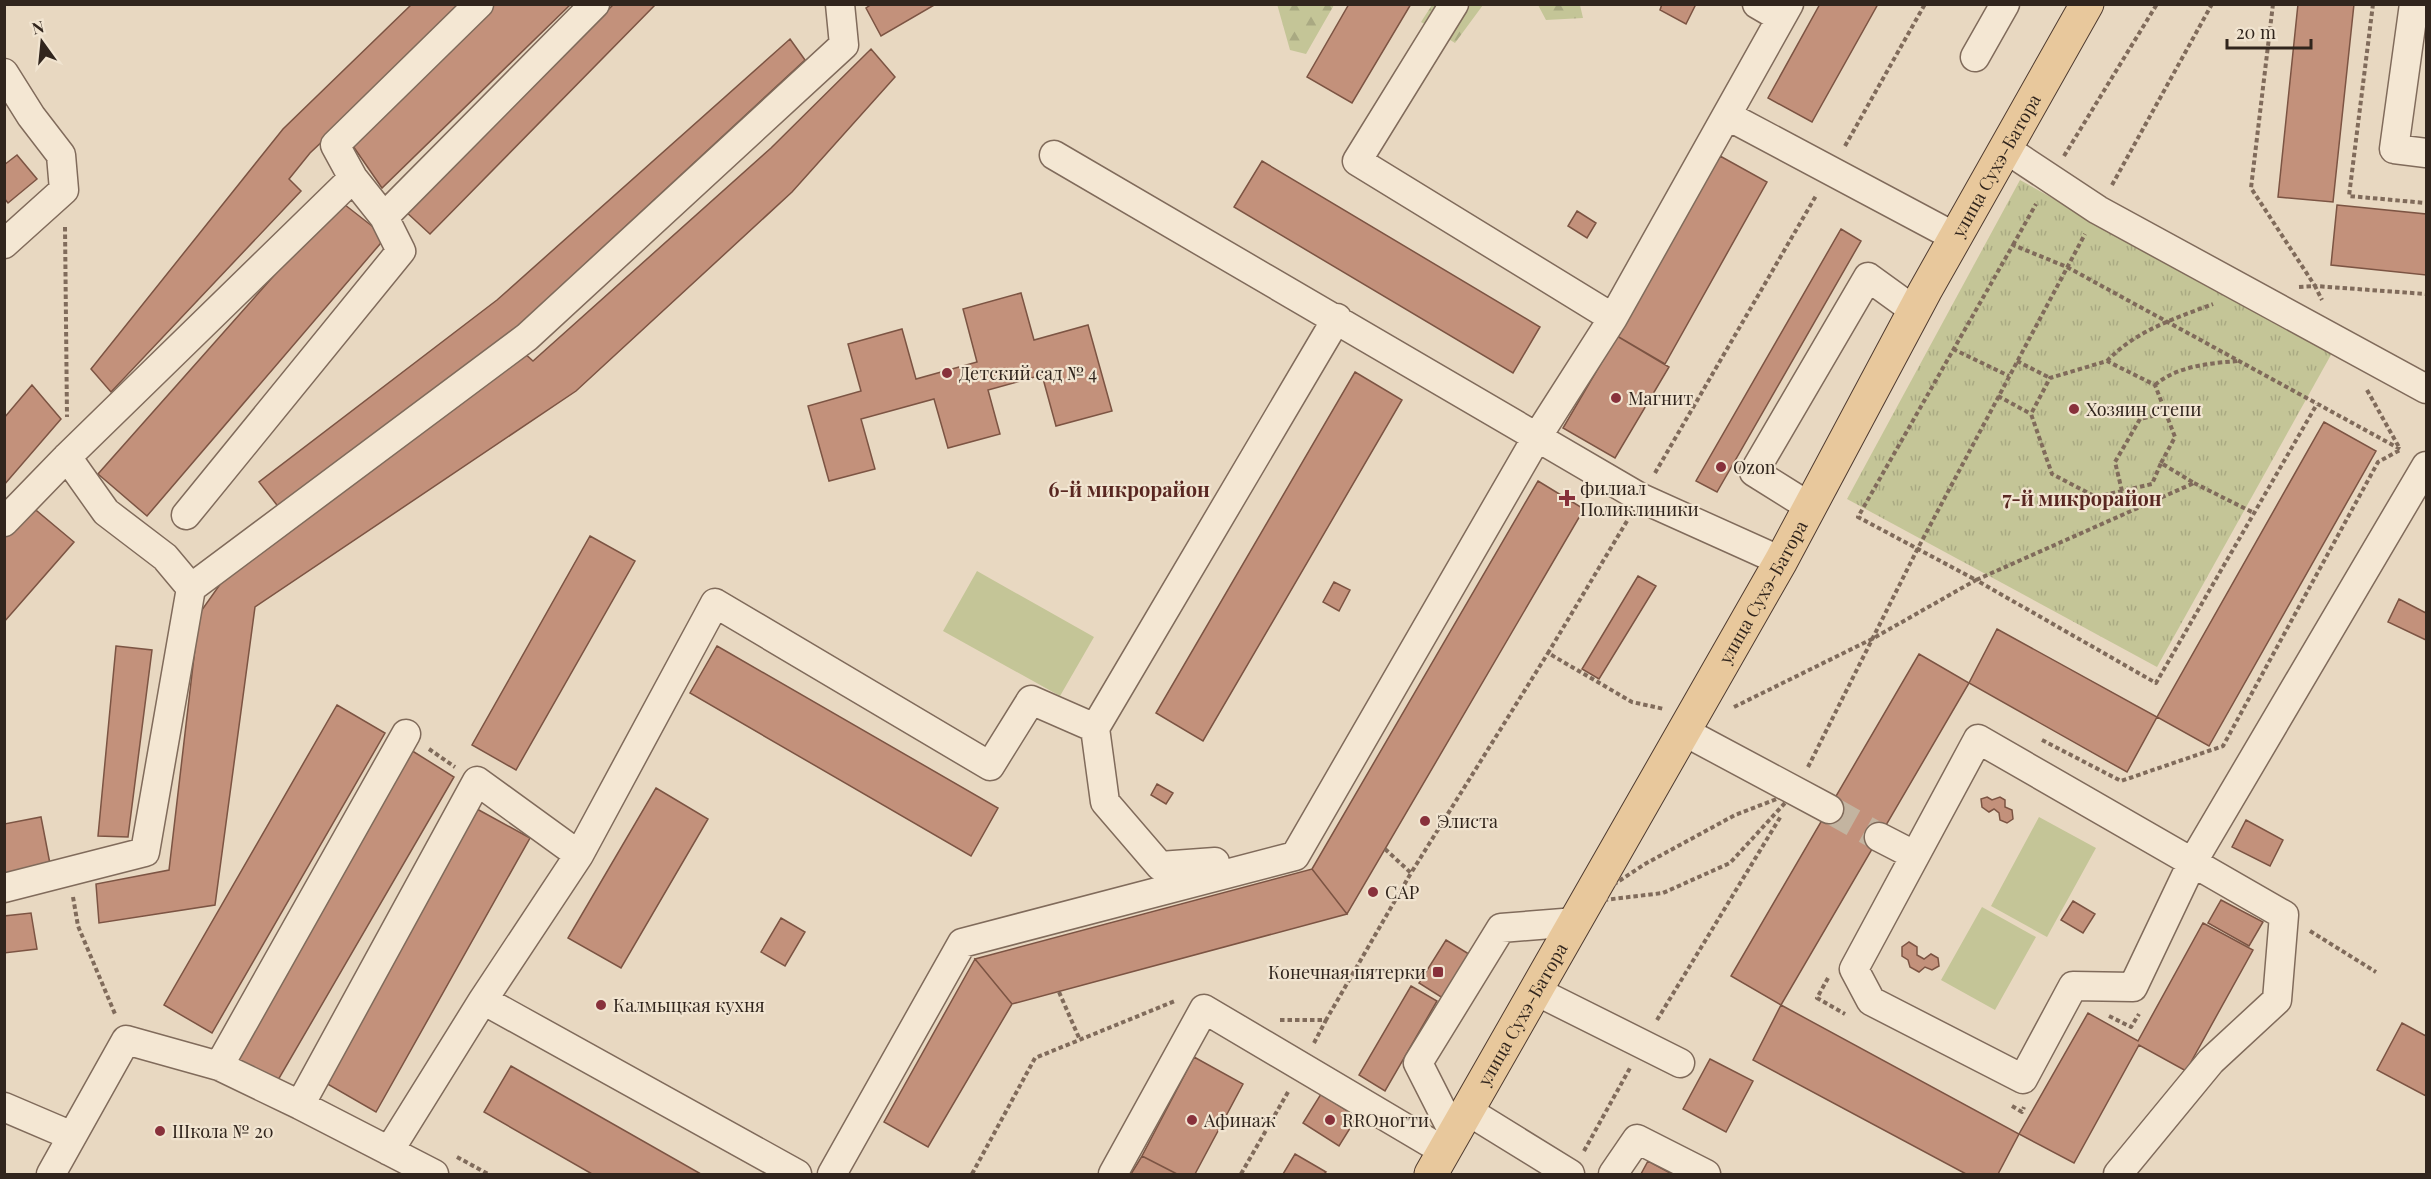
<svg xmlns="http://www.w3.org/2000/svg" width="2431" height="1179" viewBox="0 0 2431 1179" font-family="'Playfair Display',serif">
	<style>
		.green { fill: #c4c597 }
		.forest { fill: url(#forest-firs) }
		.park { fill: url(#park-tufts) }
		.building { fill: #c3917b; stroke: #7c5443; stroke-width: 1.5 }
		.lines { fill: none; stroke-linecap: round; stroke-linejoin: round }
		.minor-tunnel { stroke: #c3b4a0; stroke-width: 28; stroke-dasharray: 28 14; stroke-linecap: butt }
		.minor-casing { stroke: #806b5b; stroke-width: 31 }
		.major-casing { stroke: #4e3a2f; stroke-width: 35 }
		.path { stroke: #806b5b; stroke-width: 4; stroke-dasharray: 4.5 3; stroke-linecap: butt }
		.minor { stroke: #f4e7d3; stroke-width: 28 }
		.major { stroke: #e8c89c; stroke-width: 33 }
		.poi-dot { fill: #88313b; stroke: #f1e4d0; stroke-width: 2 }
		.labels { text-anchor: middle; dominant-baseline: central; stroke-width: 4.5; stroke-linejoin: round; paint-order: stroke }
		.street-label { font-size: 18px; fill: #31251d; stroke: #f1e4d0 }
		.poi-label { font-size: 18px; fill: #31251d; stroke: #f1e4d0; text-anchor: start }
		.neighbourhood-label { font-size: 20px; font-weight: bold; fill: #592721; stroke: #f1e4d0 }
	</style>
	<defs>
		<pattern id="forest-firs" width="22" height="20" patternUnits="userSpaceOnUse" patternTransform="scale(1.5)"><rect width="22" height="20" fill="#c4c597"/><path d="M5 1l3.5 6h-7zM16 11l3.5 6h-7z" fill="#a9a982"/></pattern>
		<pattern id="park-tufts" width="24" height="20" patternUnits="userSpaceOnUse" patternTransform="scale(1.5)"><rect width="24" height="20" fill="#c4c597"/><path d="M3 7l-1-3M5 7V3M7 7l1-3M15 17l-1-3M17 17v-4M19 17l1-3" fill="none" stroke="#a9a982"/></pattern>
	</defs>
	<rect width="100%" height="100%" fill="#e8d8c1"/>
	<path class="green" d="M 977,571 L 1094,637 L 1060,696 L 943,631 Z
		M 2039,817 L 2096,848 L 2047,937 L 1991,906 Z
		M 1982,907 L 2036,937 L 1995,1010 L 1941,980 Z"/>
	<path class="forest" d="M 1277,4 L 1334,5 L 1306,54 L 1290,50 Z
		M 1432,5 L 1483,5 L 1455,43 L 1421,22 Z
		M 1538,5 L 1580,5 L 1583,18 L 1546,20 Z"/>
	<path class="park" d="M 2020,180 L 2332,353 L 2157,667 L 1847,499 Z"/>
	<path class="building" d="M 412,4 L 468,4 L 310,153 L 289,179 L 301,191 L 111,392 L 91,369 L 283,129 Z
		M 494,4 L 571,4 L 382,188 L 353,146 Z
		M 614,4 L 656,4 L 430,234 L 404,210 Z
		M 872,4 L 936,4 L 881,36 L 866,8 Z
		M 1349,4 L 1411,4 L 1352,103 L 1307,77 Z
		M 1662,4 L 1696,4 L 1686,24 L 1660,10 Z
		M 1820,4 L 1878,4 L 1812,122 L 1768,98 Z
		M 2298,4 L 2354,4 L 2333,202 L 2278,197 Z
		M 790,39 L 805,60 L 517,327 L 280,509 L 259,482 L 497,300 Z
		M 871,49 L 895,77 L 792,192 L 576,391 L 255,607 L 215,905 L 99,923 L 96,884 L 169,870 L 199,614 L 221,583 L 522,351 L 533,361 L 771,148 Z
		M 17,155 L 37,179 L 8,203 L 4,198 L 4,165 Z
		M 1720,156 L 1767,182 L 1665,364 L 1617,336 Z
		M 1262,161 L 1540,327 L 1513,373 L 1234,207 Z
		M 340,201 L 386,237 L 147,516 L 98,474 Z
		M 2337,205 L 2426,214 L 2426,275 L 2331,265 Z
		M 1577,211 L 1596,223 L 1587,238 L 1568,226 Z
		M 1841,229 L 1861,241 L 1717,492 L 1696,481 Z
		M 1021,293 L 1034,340 L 1088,325 L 1112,411 L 1056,426 L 1042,375 L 988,390 L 1000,434 L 948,448 L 934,399 L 861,419 L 875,469 L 829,481 L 808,406 L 861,391 L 848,344 L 902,329 L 916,379 L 977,362 L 963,309 Z
		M 1617,336 L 1669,367 L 1615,458 L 1563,428 Z
		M 1355,372 L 1402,400 L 1203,741 L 1156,713 Z
		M 32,385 L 61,419 L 4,485 L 4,418 Z
		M 2324,422 L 2376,451 L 2209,746 L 2157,717 Z
		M 1538,481 L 1584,509 L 1347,914 L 1312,869 Z
		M 31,506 L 74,542 L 4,622 L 4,537 Z
		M 590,536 L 635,561 L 516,770 L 472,745 Z
		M 1638,576 L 1656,586 L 1599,679 L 1582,669 Z
		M 1334,582 L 1350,590 L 1339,611 L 1323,602 Z
		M 2399,599 L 2426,613 L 2426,640 L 2388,622 Z
		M 1997,629 L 2157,717 L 2127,772 L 1969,683 Z
		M 116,646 L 152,650 L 128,837 L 98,836 Z
		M 717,646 L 998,808 L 971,856 L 690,693 Z
		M 1919,654 L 1969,683 L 1781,1005 L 1731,976 Z
		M 337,705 L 385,733 L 212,1033 L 164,1005 Z
		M 406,747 L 454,777 L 274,1087 L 230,1059 Z
		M 1157,784 L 1173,793 L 1166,804 L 1151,795 Z
		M 656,788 L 708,819 L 621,968 L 568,938 Z
		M 1987,797 L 1992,800 L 2000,797 L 2005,800 L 2005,807 L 2012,810 L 2013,819 L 2007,823 L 2000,820 L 1999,813 L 1994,809 L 1989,812 L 1982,807 L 1981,799 Z
		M 477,809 L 530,838 L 376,1112 L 324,1082 Z
		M 41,817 L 51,869 L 4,878 L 4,824 Z
		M 2246,820 L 2283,840 L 2270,866 L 2232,847 Z
		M 1312,869 L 1347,914 L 1012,1004 L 975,959 Z
		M 2221,900 L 2263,922 L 2249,946 L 2208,923 Z
		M 2073,901 L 2095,914 L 2083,933 L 2061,920 Z
		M 31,913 L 37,949 L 4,953 L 4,916 Z
		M 781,918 L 805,932 L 785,966 L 761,952 Z
		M 2203,923 L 2253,950 L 2186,1071 L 2139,1045 L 2074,1163 L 2019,1134 L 2088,1013 L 2138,1041 Z
		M 1446,940 L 1477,959 L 1449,1002 L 1419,983 Z
		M 1909,942 L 1917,947 L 1917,955 L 1924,959 L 1931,954 L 1938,958 L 1939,966 L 1932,970 L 1925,967 L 1919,972 L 1910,967 L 1908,960 L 1902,956 L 1902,947 Z
		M 975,959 L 1012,1004 L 928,1147 L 884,1122 Z
		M 1411,986 L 1437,1001 L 1385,1091 L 1359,1075 Z
		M 1781,1005 L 2019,1134 L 1998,1174 L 1966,1174 L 1753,1060 Z
		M 2402,1023 L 2426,1036 L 2426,1096 L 2377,1070 Z
		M 1194,1057 L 1243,1084 L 1195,1174 L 1177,1174 L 1142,1156 Z
		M 1710,1059 L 1753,1081 L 1726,1132 L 1683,1109 Z
		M 511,1066 L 701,1174 L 592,1174 L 484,1112 Z
		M 1321,1094 L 1357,1117 L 1339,1146 L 1303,1123 Z
		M 1295,1154 L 1326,1172 L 1324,1174 L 1283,1174 Z
		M 1142,1156 L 1177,1174 L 1131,1174 Z
		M 1648,1161 L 1672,1174 L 1641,1174 Z"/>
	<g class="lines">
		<path class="minor-tunnel" d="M 1829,809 L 1879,837"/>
		<defs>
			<path id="minor" d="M 1454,4 L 1357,161 L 1613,318
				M 1757,4 L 1781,18
				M 2414,4 L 2394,149 L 2426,153
				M 1975,57 L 2005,4
				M 4,73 L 31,116 L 61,155 L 64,190 L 4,244
				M 1728,116 L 1955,237
				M 2006,149 L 2098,210 L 2426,389
				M 1054,155 L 1641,498 L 1781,561
				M 384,217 L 595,4
				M 1810,507 L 1754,472 L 1868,277 L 1915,311
				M 186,515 L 401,251 L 384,217 L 353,178
				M 4,522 L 67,457 L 353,178 L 335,145 L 479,4
				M 191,588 L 527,337 L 844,45 L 840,4
				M 1095,728 L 1337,318
				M 1685,732 L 1829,809
				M 1879,837 L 1914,855
				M 4,888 L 145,852 L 191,588 L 165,557 L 106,512 L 67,457
				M 1536,991 L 1680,1063
				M 483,1000 L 797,1174
				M 219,1066 L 406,734
				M 300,1105 L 477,781 L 579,855
				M 4,1107 L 72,1136
				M 1468,1111 L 1570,1174
				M 1454,1134 L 1418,1063 L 1501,928 L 1576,922
				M 389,1151 L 483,1000 L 579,855 L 715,603 L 990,766 L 1031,700 L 1095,728 L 1105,802 L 1160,866 L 1215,862
				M 51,1174 L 126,1040 L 219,1066 L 300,1105 L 434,1174
				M 832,1174 L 962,943 L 1295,856 L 1537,437 L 1613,318 L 1789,4
				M 1113,1174 L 1204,1009 L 1444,1151
				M 1613,1174 L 1637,1139 L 1706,1174
				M 2118,1174 L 2211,1061 L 2277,1000 L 2284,915 L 1978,739 L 1854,969 L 1871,1001 L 2023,1079 L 2073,986 L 2133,987 L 2192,863 L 2426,466"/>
			<g id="major">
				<path id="s1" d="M 1431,1174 L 1781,561 L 1925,291 L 2087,4"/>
			</g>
		</defs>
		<use href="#minor" class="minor-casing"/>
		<use href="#major" class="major-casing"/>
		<path class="path" d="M 2273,4 L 2251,188 L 2315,286 L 2426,294
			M 2373,4 L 2349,196 L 2426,203
			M 1845,146 L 1925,4
			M 2064,156 L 2157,4
			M 2112,185 L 2212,4
			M 65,227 L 67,417
			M 2013,245 L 2036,204
			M 2299,287 L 2315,286 L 2322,300
			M 1953,349 L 2009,376
			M 2017,361 L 2050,378
			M 2107,361 C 2135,331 2176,318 2213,304
			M 2155,385 C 2177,366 2210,363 2239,361
			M 2367,390 L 2400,449
			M 1998,396 L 2031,414
			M 2161,463 L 2175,437 L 2155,385 L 2107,361 L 2050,378 L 2031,414 L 2052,474 L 2096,497 L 2152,484 L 2161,463 L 2194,483 L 1976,580 L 1858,517 L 2013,245 L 2067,267 L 2400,449
			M 1655,473 L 1817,194
			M 2194,483 L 2254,513
			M 2122,491 L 2115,462 L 2140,419 L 2165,413
			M 1627,521 L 1548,653 L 1632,702 L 1664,709
			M 1734,707 L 1872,639 L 1976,580 L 2156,683 L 2317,404
			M 2042,740 L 2121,781 L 2223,746 L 2378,462 L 2400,450
			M 429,749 L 455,767
			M 1808,767 L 1917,550 L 2085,234
			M 1795,792 L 1730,863 L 1663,893 L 1587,902 L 1645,864 L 1735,815 Z
			M 1385,849 L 1411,873 L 1548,653
			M 73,897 L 78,926 L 115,1014
			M 2310,931 L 2376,972
			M 1828,978 L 1817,998 L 1845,1014
			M 1059,992 L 1080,1040
			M 2109,1016 L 2131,1027 L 2139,1014
			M 1280,1020 L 1326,1020 L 1411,873
			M 1657,1020 L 1781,816
			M 1314,1043 L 1326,1020
			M 2012,1106 L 2022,1112 L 2024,1107
			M 1584,1151 L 1630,1068
			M 457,1157 L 488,1174
			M 972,1174 L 1035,1058 L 1175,1001
			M 1241,1174 L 1288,1092"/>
		<use href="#minor" class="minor"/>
		<use href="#major" class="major"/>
	</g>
	<g class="poi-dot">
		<circle cx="947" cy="373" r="6"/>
		<circle cx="1616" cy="398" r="6"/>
		<circle cx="2074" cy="409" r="6"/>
		<circle cx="1721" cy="467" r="6"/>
		<path d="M1564 489h6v6h6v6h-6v6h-6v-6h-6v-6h6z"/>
		<circle cx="1425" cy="821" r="6"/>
		<circle cx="1373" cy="892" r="6"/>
		<rect x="1432" y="966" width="12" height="12" rx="3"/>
		<circle cx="601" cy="1005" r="6"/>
		<circle cx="1192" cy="1120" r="6"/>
		<circle cx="1330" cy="1120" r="6"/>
		<circle cx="160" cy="1131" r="6"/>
	</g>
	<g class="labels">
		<g class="street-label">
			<text stroke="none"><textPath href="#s1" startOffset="1156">улица Сухэ-Батора</textPath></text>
			<text stroke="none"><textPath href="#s1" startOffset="670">улица Сухэ-Батора</textPath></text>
			<text stroke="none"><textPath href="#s1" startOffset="184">улица Сухэ-Батора</textPath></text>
		</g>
		<g class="poi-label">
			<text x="959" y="373">Детский сад № 4</text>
			<text x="1628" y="398">Магнит</text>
			<text x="2086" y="409">Хозяин степи</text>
			<text x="1733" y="467">Ozon</text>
			<text x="1580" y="488">филиал<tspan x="1580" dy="21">Поликлиники</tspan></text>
			<text x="1437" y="821">Элиста</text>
			<text x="1385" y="892">САР</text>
			<text x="1426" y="972" text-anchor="end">Конечная пятерки</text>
			<text x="613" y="1005">Калмыцкая кухня</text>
			<text x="1204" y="1120">Афинаж</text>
			<text x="1342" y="1120">RROногти</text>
			<text x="172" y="1131">Школа № 20</text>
		</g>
		<g class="neighbourhood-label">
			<text x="1129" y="488">6-й микрорайон</text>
			<text x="2082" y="497">7-й микрорайон</text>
		</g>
	</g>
	<rect width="2431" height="1179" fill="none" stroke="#31251d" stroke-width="12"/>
	<g transform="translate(42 42) rotate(345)" stroke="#f1e4d0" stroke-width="4.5" paint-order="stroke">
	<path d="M0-4.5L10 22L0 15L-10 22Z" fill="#31251d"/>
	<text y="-9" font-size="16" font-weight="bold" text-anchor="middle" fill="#31251d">N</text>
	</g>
	<path d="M2227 39v9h84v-9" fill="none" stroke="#31251d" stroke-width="3"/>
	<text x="2236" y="39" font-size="18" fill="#31251d" stroke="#f1e4d0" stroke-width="4.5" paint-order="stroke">20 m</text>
</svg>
